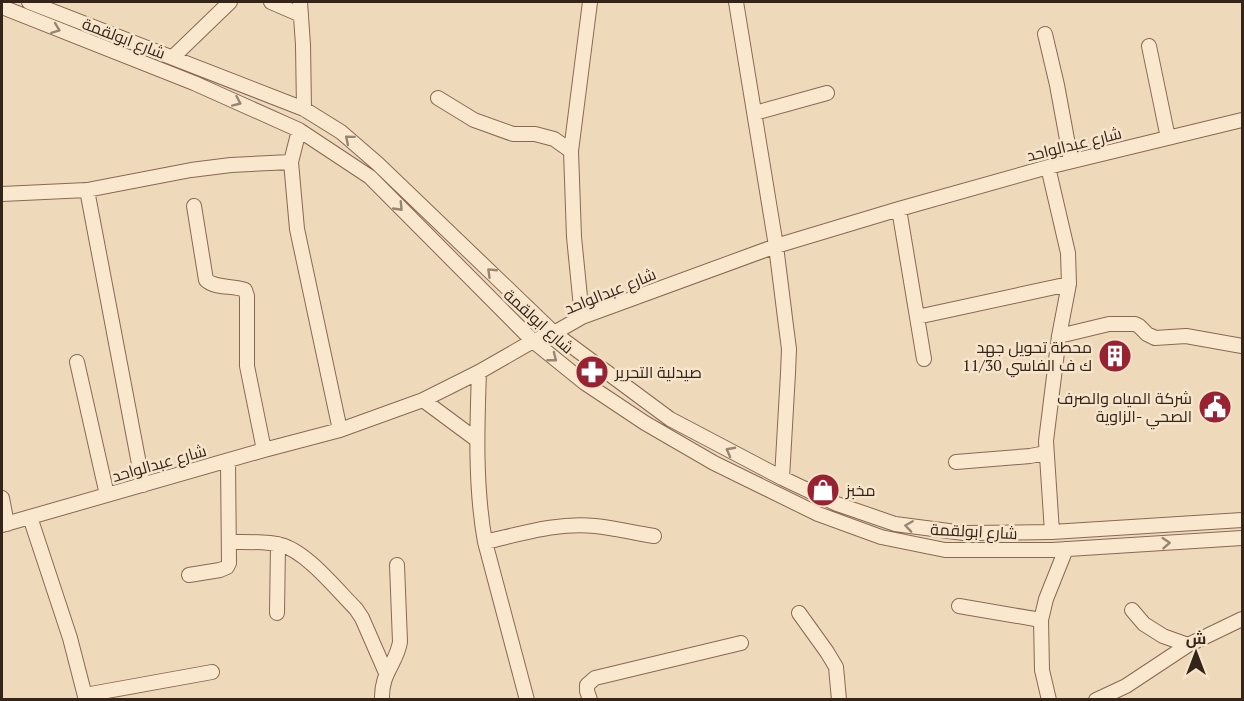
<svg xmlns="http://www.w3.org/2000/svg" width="1244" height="701" viewBox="0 0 1244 701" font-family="'PT Serif',Cairo,serif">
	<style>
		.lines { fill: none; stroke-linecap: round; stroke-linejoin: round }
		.minor-casing { stroke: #876954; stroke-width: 16 }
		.minor { stroke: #fae8ce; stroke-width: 14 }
		.oneway { stroke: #988674 }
		.labels { text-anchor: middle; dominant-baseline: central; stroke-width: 5; stroke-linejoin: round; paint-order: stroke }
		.street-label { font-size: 16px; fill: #35241a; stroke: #f7e5cb }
		.poi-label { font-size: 16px; fill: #35241a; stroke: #f7e5cb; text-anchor: end }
	</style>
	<rect width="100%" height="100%" fill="#efd9bb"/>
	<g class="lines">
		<defs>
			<path id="minor" d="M 29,2 L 304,109 L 341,132 L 378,164 L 554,333 L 670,419 L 782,478 L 837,504 L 895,524 L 964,533 L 1052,532 L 1242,520
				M 271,2 L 301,15
				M 300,2 L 303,45 L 304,109
				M 736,2 L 776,246 L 786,326 L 789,349 L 788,373 L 782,478
				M 2,7 L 194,83 L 299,130 L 370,177 L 533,341 L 585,383 L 645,423 L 714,463 L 818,514 L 881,537 L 945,550 L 1052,550 L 1242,538
				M 1045,34 L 1057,85 L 1071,161
				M 1149,46 L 1168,138
				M 173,57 L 230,2
				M 438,98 L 474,120 L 513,134 L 535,134 L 554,139 L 571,151
				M 755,113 L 827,93
				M 299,130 L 291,162 L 297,229 L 340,430
				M 1048,167 L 1068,253 L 1069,284 L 1059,336 L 1046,441 L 1052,532
				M 87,190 L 143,485
				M 2,194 L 87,190 L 191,170 L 231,165 L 291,162
				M 194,206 L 206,280 C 216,289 233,285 245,290 L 247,296 L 247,366 L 264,450
				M 899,209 L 924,359
				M 582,317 L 574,237 L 571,151 L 590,2
				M 917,317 L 1069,284
				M 1059,336 L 1109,324 L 1135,324 L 1139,326 L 1147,334 L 1155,338 L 1186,336 L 1242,346
				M 77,362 L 107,495
				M 479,372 C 477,428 475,486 485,542 L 527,700
				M 423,400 L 477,440
				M 956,462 L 1030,456 L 1046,453
				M 2,498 L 7,524
				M 30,517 L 70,638 L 86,700
				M 2,525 L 264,450 L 340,430 L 423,400 L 479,372 L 533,341 L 554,333 L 582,317 L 776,246 L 899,209 L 1048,167 L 1242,120
				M 229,542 C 245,542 266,541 281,545 C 306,551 337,590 356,609 L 362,618 L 386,673
				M 485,542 C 521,534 558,522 595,526 C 615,528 634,533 654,536
				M 189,575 L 220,570 L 227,567 L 229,563 L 228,461
				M 959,606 L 1041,620
				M 1132,610 L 1144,624 L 1163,636 L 1188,645
				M 277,613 L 278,544
				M 799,613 L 827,652 L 836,667 L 839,700
				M 85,695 L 212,672
				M 382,700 C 381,672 396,665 400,642 L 397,565
				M 590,700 L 587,691 L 587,685 L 595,678 L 741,643
				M 1049,700 L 1042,670 L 1041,620 L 1046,599 L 1066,549
				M 1096,700 L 1126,686 L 1188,645 L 1242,619"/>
		</defs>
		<use href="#minor" class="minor-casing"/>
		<use href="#minor" class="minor"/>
	</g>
	<defs><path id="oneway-chevron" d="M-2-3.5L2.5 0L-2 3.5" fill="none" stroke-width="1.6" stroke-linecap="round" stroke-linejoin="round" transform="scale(1.5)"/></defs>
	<g class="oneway">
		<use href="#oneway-chevron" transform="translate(56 29) rotate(21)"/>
		<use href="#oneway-chevron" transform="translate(237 102) rotate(24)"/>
		<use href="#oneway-chevron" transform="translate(349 139) rotate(-140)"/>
		<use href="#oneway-chevron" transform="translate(399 207) rotate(46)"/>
		<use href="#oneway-chevron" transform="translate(491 272) rotate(-136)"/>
		<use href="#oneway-chevron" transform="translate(553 358) rotate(38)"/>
		<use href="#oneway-chevron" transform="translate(730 451) rotate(-152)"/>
		<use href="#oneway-chevron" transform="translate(909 526) rotate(-172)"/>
		<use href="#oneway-chevron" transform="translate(1166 543) rotate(-4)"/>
	</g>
	<defs>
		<symbol id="building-disc" viewBox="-11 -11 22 22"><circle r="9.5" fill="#982231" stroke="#f7e5cb"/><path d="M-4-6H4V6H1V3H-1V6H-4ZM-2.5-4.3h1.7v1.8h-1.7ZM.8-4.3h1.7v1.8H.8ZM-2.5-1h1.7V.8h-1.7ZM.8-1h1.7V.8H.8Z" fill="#fff"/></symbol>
		<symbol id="pharmacy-disc" viewBox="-11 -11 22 22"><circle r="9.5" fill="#982231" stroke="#f7e5cb"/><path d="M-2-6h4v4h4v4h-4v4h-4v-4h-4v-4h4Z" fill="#fff"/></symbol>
		<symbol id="civic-disc" viewBox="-11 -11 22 22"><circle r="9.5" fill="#982231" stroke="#f7e5cb"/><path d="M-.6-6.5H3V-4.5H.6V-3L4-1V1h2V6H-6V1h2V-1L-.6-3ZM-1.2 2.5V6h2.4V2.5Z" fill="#fff"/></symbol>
		<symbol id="shop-disc" viewBox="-11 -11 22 22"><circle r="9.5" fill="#982231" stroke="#f7e5cb"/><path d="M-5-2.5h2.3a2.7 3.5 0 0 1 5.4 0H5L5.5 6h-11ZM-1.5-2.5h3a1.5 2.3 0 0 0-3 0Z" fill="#fff"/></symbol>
	</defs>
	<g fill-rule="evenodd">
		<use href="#building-disc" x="1096" y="337" width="38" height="38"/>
		<use href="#pharmacy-disc" x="573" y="353" width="38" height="38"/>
		<use href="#civic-disc" x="1196" y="388" width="38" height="38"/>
		<use href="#shop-disc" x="804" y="471" width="38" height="38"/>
	</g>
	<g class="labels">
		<g class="street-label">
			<text transform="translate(124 38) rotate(21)">شارع ابولقمة</text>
			<text transform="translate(1074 144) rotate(-14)">شارع عبدالواحد</text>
			<text transform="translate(610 291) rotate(-22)">شارع عبدالواحد</text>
			<text transform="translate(539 321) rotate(42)">شارع ابولقمة</text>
			<text transform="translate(159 463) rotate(-16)">شارع عبدالواحد</text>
			<text transform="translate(974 531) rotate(3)">شارع ابولقمة</text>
		</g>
		<g class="poi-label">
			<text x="1092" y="347">محطة تحويل جهد<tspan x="1092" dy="18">11/30 ك ف الفاسي</tspan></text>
			<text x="615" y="372" text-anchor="start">صيدلية التحرير</text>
			<text x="1192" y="398">شركة المياه والصرف<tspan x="1192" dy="18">الصحي -الزاوية</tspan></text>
			<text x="846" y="490" text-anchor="start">مخبز</text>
		</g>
	</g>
	<rect width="1244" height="701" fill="none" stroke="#35241a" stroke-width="6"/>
	<g transform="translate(1196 653)" stroke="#f7e5cb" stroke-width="4.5" paint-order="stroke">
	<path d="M0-4.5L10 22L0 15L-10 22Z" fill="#35241a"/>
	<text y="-9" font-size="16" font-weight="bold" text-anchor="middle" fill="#35241a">ش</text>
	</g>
</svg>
